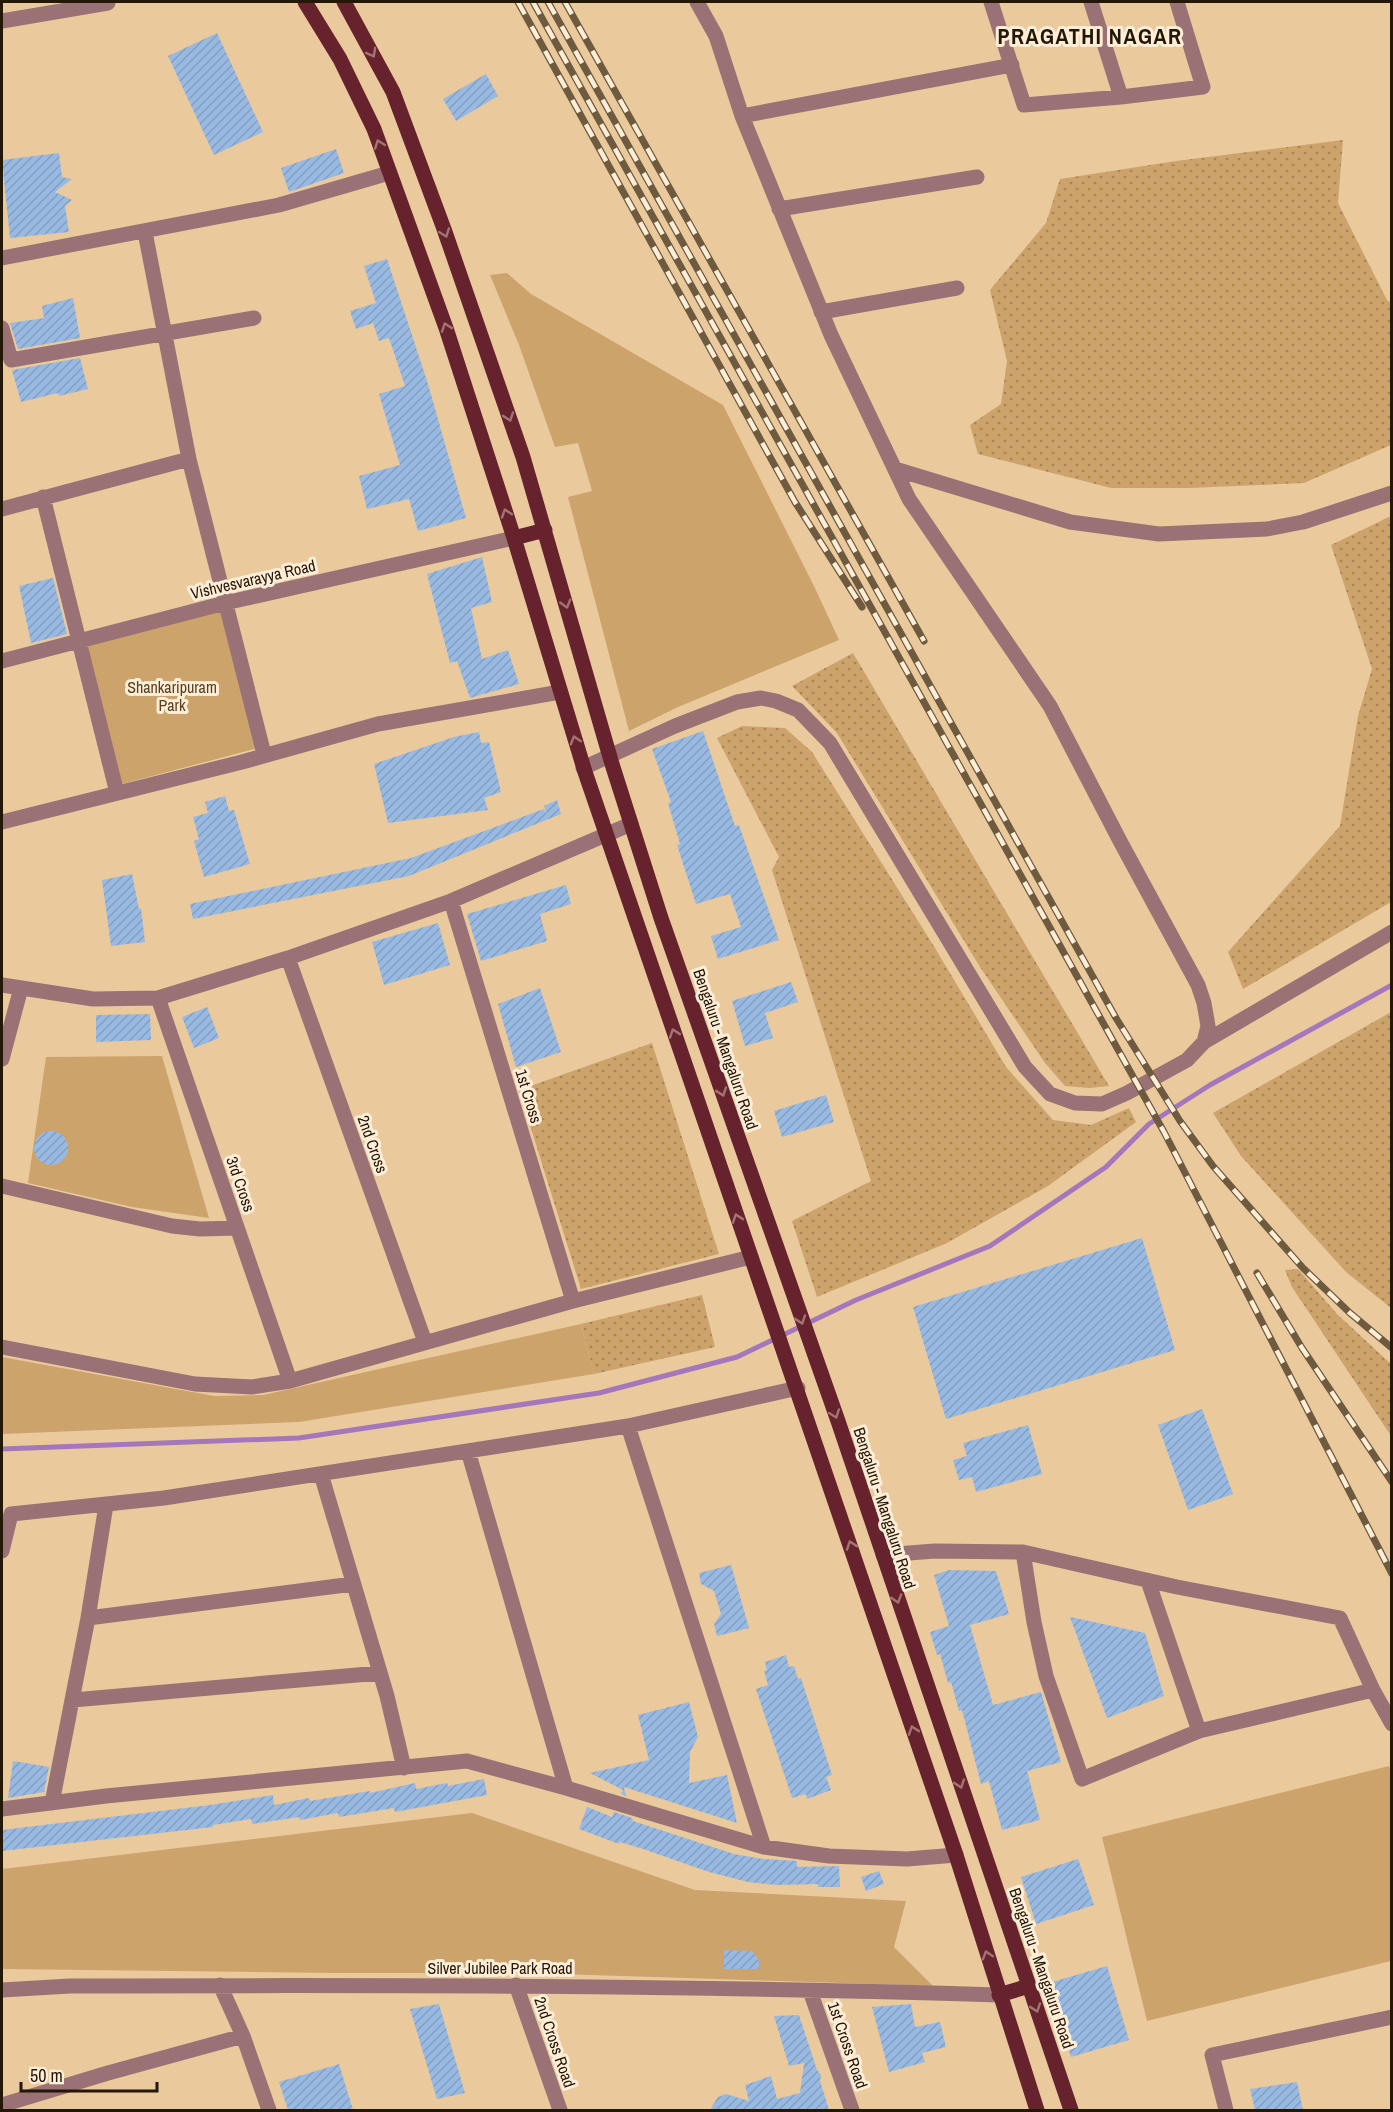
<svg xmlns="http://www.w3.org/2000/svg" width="1393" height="2112" viewBox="0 0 1393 2112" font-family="'Archivo Narrow',sans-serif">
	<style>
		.grass { fill: url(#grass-dots) }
		.park { fill: #cda36c }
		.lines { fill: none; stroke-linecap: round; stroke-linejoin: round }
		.stream { stroke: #a476bc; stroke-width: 5 }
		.building { fill: url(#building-hatch) }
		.minor { stroke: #9a7275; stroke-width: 15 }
		.major { stroke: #66232e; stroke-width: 15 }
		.rail-casing { stroke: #6e5a3f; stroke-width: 7 }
		.rail { stroke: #feedd7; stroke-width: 4.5; stroke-dasharray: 14; stroke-linecap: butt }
		.oneway { stroke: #a37472 }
		.labels { text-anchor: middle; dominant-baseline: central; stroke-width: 6; stroke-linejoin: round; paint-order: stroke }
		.street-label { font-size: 16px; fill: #231706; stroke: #feedd7 }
		.park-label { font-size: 16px; fill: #57401f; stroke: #feedd7 }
		.district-label { font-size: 22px; font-weight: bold; letter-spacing: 1.5px; fill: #231706; stroke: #feedd7 }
	</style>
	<defs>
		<pattern id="grass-dots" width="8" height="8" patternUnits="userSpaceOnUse" patternTransform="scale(1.5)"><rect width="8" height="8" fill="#cda36c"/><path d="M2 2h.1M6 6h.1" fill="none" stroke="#a68457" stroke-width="1.8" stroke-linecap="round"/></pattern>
		<pattern id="building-hatch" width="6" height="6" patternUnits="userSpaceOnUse" patternTransform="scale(1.5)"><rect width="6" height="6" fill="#98bae2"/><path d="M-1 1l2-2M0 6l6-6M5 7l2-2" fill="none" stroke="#839fc0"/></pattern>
	</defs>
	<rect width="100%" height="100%" fill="#eac99d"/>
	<path class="grass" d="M 1343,140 L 1338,203 L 1387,300 L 1391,303 L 1391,445 L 1304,483 L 1190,488 L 1111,488 L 978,454 L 970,425 L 1001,404 L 1007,361 L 990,290 L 1046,223 L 1060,179 L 1176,161 Z
		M 1391,516 L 1391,902 L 1243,989 L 1228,952 L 1340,826 L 1358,716 L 1372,669 L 1331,545 Z
		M 853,653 L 1109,1086 L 1089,1088 L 1065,1086 L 1045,1063 L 980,967 L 837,733 L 792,686 Z
		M 742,726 L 785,728 L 812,752 L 935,948 L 1006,1067 L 1053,1120 L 1091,1125 L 1129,1108 L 1136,1122 L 1048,1186 L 947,1243 L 817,1297 L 792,1221 L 871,1181 L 772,870 L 779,857 L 717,738 Z
		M 1391,1012 L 1391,1308 L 1346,1272 L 1241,1156 L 1213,1113 Z
		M 652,1043 L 719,1254 L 581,1289 L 519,1090 Z
		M 1298,1269 L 1337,1314 L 1391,1364 L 1391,1436 L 1292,1287 L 1285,1270 Z
		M 702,1295 L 715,1347 L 594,1374 L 581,1324 Z"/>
	<path class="park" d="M 507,273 L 531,294 L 723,405 L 814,586 L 839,640 L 678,707 L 629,731 L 568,497 L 592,491 L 578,443 L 555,447 L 519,345 L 490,275 Z
		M 222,611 L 258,748 L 122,784 L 87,645 Z
		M 162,1056 L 209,1218 L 132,1207 L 28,1183 L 46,1057 Z
		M 581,1324 L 594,1374 L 299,1422 L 2,1434 L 2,1357 L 214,1396 L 263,1395 Z
		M 1389,1766 L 1392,1775 L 1391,1961 L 1147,2021 L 1102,1837 Z
		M 472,1813 L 695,1890 L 906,1901 L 894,1947 L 933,1986 L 527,1973 L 338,1973 L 2,1969 L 2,1869 Z"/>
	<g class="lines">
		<path class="stream" d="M 2,1449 L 299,1438 L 599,1393 L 737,1357 L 856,1300 L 990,1246 L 1106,1167 L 1149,1124 L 1210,1085 L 1392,985"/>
	</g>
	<path class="building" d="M 217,33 L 263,132 L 214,155 L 168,56 Z
		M 486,74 L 498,96 L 456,121 L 443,99 Z
		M 336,149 L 344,173 L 289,192 L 281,168 Z
		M 59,153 L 62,177 L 72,179 L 55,192 L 72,200 L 65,206 L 69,232 L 10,238 L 2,160 Z
		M 387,259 L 428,384 L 466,518 L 418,531 L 409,499 L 367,509 L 359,476 L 400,465 L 379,394 L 405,386 L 389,338 L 379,341 L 373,323 L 356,329 L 350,311 L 376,303 L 364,266 Z
		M 73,298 L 80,338 L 18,349 L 10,323 L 44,318 L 42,306 Z
		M 80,358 L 88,389 L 59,396 L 58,393 L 21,402 L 12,370 Z
		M 482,557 L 492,602 L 471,608 L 482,659 L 508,650 L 519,684 L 470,698 L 457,661 L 450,663 L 427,574 Z
		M 53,578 L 67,634 L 31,643 L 19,586 Z
		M 703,731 L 735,826 L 739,825 L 779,940 L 718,959 L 711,936 L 741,927 L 730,894 L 696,904 L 677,845 L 680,844 L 668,803 L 671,802 L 652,749 Z
		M 479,732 L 481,743 L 489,742 L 501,792 L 484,798 L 488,810 L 388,823 L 374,764 L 454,737 Z
		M 225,796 L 229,811 L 234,810 L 250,864 L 204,877 L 194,841 L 199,839 L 193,817 L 208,813 L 205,802 Z
		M 557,800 L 561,814 L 409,876 L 193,919 L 190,904 L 411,858 L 544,809 L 547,815 L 544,806 Z
		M 132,874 L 139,909 L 141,908 L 145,942 L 111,946 L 102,880 Z
		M 566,885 L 571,904 L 540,914 L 547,941 L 481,961 L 467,914 Z
		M 438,923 L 450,965 L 384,985 L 372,942 Z
		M 791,982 L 798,1002 L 765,1013 L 773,1038 L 745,1046 L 732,1001 Z
		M 540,988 L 561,1052 L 516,1067 L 498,1004 Z
		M 207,1007 L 219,1038 L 194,1048 L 182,1017 Z
		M 150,1014 L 151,1040 L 96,1042 L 96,1015 Z
		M 826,1095 L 834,1122 L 782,1137 L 774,1111 Z
		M34 1148a17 17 0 1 1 34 0a17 17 0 1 1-34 0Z
		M 1142,1238 L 1175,1350 L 946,1419 L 913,1307 Z
		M 1202,1409 L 1233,1494 L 1188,1510 L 1158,1425 Z
		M 1028,1425 L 1042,1474 L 976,1492 L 972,1477 L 959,1480 L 953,1460 L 967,1456 L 963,1443 Z
		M 731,1565 L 749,1628 L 717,1636 L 714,1624 L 721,1614 L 714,1591 L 701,1584 L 699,1573 Z
		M 949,1570 L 996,1571 L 1009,1614 L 970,1625 L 993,1705 L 1041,1692 L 1061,1762 L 1027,1771 L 1040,1820 L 1002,1830 L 989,1781 L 981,1784 L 962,1710 L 959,1711 L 951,1682 L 948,1683 L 940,1654 L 937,1655 L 930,1632 L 949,1626 L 934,1575 Z
		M 1070,1617 L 1145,1633 L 1164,1696 L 1107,1718 Z
		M 786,1655 L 789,1667 L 794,1666 L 798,1679 L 801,1678 L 832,1775 L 826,1777 L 831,1790 L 807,1799 L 806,1794 L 792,1798 L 756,1689 L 768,1685 L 764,1671 L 767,1670 L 765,1662 Z
		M 689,1702 L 698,1737 L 690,1752 L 689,1783 L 727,1775 L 737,1823 L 624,1787 L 626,1796 L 621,1794 L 623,1790 L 590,1773 L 649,1760 L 638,1715 Z
		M 13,1761 L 49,1767 L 44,1792 L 8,1798 Z
		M 484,1779 L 487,1795 L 395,1812 L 394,1808 L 339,1817 L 338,1813 L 300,1820 L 299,1817 L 252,1824 L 251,1819 L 213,1825 L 213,1827 L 2,1851 L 2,1830 L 210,1805 L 273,1795 L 274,1805 L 309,1798 L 310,1801 L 370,1791 L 370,1793 L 415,1783 L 416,1789 L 447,1783 L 448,1786 Z
		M 587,1807 L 612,1817 L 614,1812 L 632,1818 L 633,1821 L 734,1854 L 763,1859 L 797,1861 L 797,1867 L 839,1866 L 840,1887 L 818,1887 L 818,1884 L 776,1885 L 748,1882 L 709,1872 L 643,1849 L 620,1842 L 619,1844 L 579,1829 Z
		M 1078,1859 L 1094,1905 L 1036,1924 L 1021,1877 Z
		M 879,1871 L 884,1884 L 866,1891 L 861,1877 Z
		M 724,1950 L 752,1951 L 759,1960 L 759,1969 L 724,1969 Z
		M 1107,1966 L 1129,2040 L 1071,2057 L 1049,1983 Z
		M 439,2004 L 465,2093 L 437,2099 L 410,2009 Z
		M 911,2004 L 915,2027 L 940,2022 L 946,2047 L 922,2053 L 925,2062 L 889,2072 L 872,2007 Z
		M 799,2015 L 817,2070 L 821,2075 L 820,2081 L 829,2110 L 710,2110 L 718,2097 L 726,2094 L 749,2101 L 745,2085 L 771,2076 L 777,2099 L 800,2093 L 804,2063 L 789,2066 L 774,2016 Z
		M 339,2064 L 353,2110 L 288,2110 L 279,2082 Z
		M 1297,2082 L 1303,2110 L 1255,2110 L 1250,2089 Z"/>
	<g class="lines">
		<path class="minor" d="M 991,2 L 1024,105 L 1121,97 L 1203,87 L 1177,2
			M 1091,2 L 1121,97
			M 2,21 L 108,3
			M 742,116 L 1012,65
			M 779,209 L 977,177
			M 145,232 L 189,459 L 264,754
			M 2,258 L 279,205 L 389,173
			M 821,312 L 957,288
			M 2,328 L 11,360 L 254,318
			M 895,469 L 1070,522 L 1159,534 L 1267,529 L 1303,522 L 1392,493
			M 43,497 L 117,793
			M 2,509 L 189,459
			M 2,661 L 225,603 L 514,538
			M 583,768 L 675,726 L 737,702 L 761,698 L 776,701 L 798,710 L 830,743 L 1025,1067 L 1050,1094 L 1075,1103 L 1102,1104 L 1127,1093 L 1187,1060 L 1204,1042 L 1208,1026 L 1204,1003 L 1198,985 L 1120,841 L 1050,706 L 909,499 L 831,335 L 742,116 L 716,36 L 697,2
			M 2,822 L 242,762 L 378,724 L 560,692
			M 451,901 L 573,1301
			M 288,958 L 425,1342
			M 2,985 L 93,999 L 158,998 L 288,958 L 451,901 L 631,824
			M 158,998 L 290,1381
			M 1204,1042 L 1392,932
			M 2,1059 L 21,988
			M 2,1186 L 172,1226 L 200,1229 L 237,1228
			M 2,1347 L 195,1384 L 252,1387 L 290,1381 L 573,1301 L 751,1257
			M 628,1426 L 764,1847
			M 468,1451 L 566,1788
			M 321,1474 L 387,1696 L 404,1768
			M 2,1551 L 11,1514 L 164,1498 L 628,1426 L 798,1388
			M 883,1555 L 935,1551 L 1023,1552 L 1177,1587 L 1340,1618 L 1373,1690 L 1199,1731 L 1082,1779 L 1046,1676 L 1034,1622 L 1023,1552
			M 1148,1581 L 1199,1731
			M 88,1618 L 353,1584
			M 1373,1690 L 1392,1724
			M 73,1700 L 380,1673
			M 52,1803 L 88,1618 L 106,1505
			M 2,1809 L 106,1796 L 467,1761 L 566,1788 L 764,1847 L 829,1856 L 907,1859 L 956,1855
			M 516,1985 L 560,2110
			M 2,1990 L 70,1986 C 380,1985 690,1985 999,1995
			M 810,1991 L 852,2110
			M 243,2036 L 269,2110
			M 2,2105 L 108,2073 L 243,2036 L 220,1985
			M 1226,2110 L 1212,2055 L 1392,2017"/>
		<path class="major" d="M 305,2 L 340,59 L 374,129 L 446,328 L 514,538 L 585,772 L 956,1855 L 1037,2110
			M 344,2 L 393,92 L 444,229 L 523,457 L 612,764 L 661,918 L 838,1421 L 1071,2110
			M 514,538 L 545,530
			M 999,1995 L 1029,1986"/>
		<defs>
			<path id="rail" d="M 518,2 L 795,502 L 862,607
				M 533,2 L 1164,1132 L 1392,1574
				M 548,2 L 1116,1018 L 1180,1121 L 1213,1166 L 1303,1268 L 1350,1313 L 1392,1348
				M 565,2 L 924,641
				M 1257,1273 L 1302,1348 L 1392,1482"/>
		</defs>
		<use href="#rail" class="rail-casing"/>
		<use href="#rail" class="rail"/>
	</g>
	<defs><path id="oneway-chevron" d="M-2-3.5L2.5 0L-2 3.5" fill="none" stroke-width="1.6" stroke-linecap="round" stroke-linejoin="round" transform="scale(1.5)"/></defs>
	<g class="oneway">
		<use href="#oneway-chevron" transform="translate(372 53) rotate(61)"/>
		<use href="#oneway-chevron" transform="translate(379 144) rotate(-110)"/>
		<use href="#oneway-chevron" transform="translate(445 233) rotate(70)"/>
		<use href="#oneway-chevron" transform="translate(446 327) rotate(-109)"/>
		<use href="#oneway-chevron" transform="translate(509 417) rotate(71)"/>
		<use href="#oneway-chevron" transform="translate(506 513) rotate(-108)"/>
		<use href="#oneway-chevron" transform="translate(566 604) rotate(74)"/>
		<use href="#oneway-chevron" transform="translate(575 740) rotate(-107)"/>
		<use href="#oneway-chevron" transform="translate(674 1033) rotate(-109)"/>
		<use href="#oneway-chevron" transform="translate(722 1092) rotate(71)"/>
		<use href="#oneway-chevron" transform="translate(737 1218) rotate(-109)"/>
		<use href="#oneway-chevron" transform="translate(801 1320) rotate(71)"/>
		<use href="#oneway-chevron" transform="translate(835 1414) rotate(70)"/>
		<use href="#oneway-chevron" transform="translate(851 1545) rotate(-109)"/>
		<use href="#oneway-chevron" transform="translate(897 1599) rotate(73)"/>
		<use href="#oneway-chevron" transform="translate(913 1730) rotate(-109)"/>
		<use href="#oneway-chevron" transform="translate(960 1784) rotate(71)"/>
		<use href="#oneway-chevron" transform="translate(987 1955) rotate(-107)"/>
		<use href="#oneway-chevron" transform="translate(1036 2008) rotate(71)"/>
	</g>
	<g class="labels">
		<g class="street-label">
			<text transform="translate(253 579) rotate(-13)">Vishvesvarayya Road</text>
			<text transform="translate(726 1049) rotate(71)">Bengaluru - Mangaluru Road</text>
			<text transform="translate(529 1096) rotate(73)">1st Cross</text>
			<text transform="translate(373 1144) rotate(70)">2nd Cross</text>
			<text transform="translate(241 1184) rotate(71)">3rd Cross</text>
			<text transform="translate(885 1508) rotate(72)">Bengaluru - Mangaluru Road</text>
			<text x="500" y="1968">Silver Jubilee Park Road</text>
			<text transform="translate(1042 1968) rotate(71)">Bengaluru - Mangaluru Road</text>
			<text transform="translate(555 2042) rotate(71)">2nd Cross Road</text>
			<text transform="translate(848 2045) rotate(71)">1st Cross Road</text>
		</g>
		<g class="park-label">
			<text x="172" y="687">Shankaripuram<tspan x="172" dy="18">Park</tspan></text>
		</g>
		<g class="district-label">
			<text x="1090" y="36">PRAGATHI NAGAR</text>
		</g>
	</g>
	<rect width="1393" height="2112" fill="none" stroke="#231706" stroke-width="6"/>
	<path d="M21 2082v9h136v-9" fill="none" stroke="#231706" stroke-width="3"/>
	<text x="30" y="2082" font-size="18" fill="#231706" stroke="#feedd7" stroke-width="4.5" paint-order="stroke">50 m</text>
</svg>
